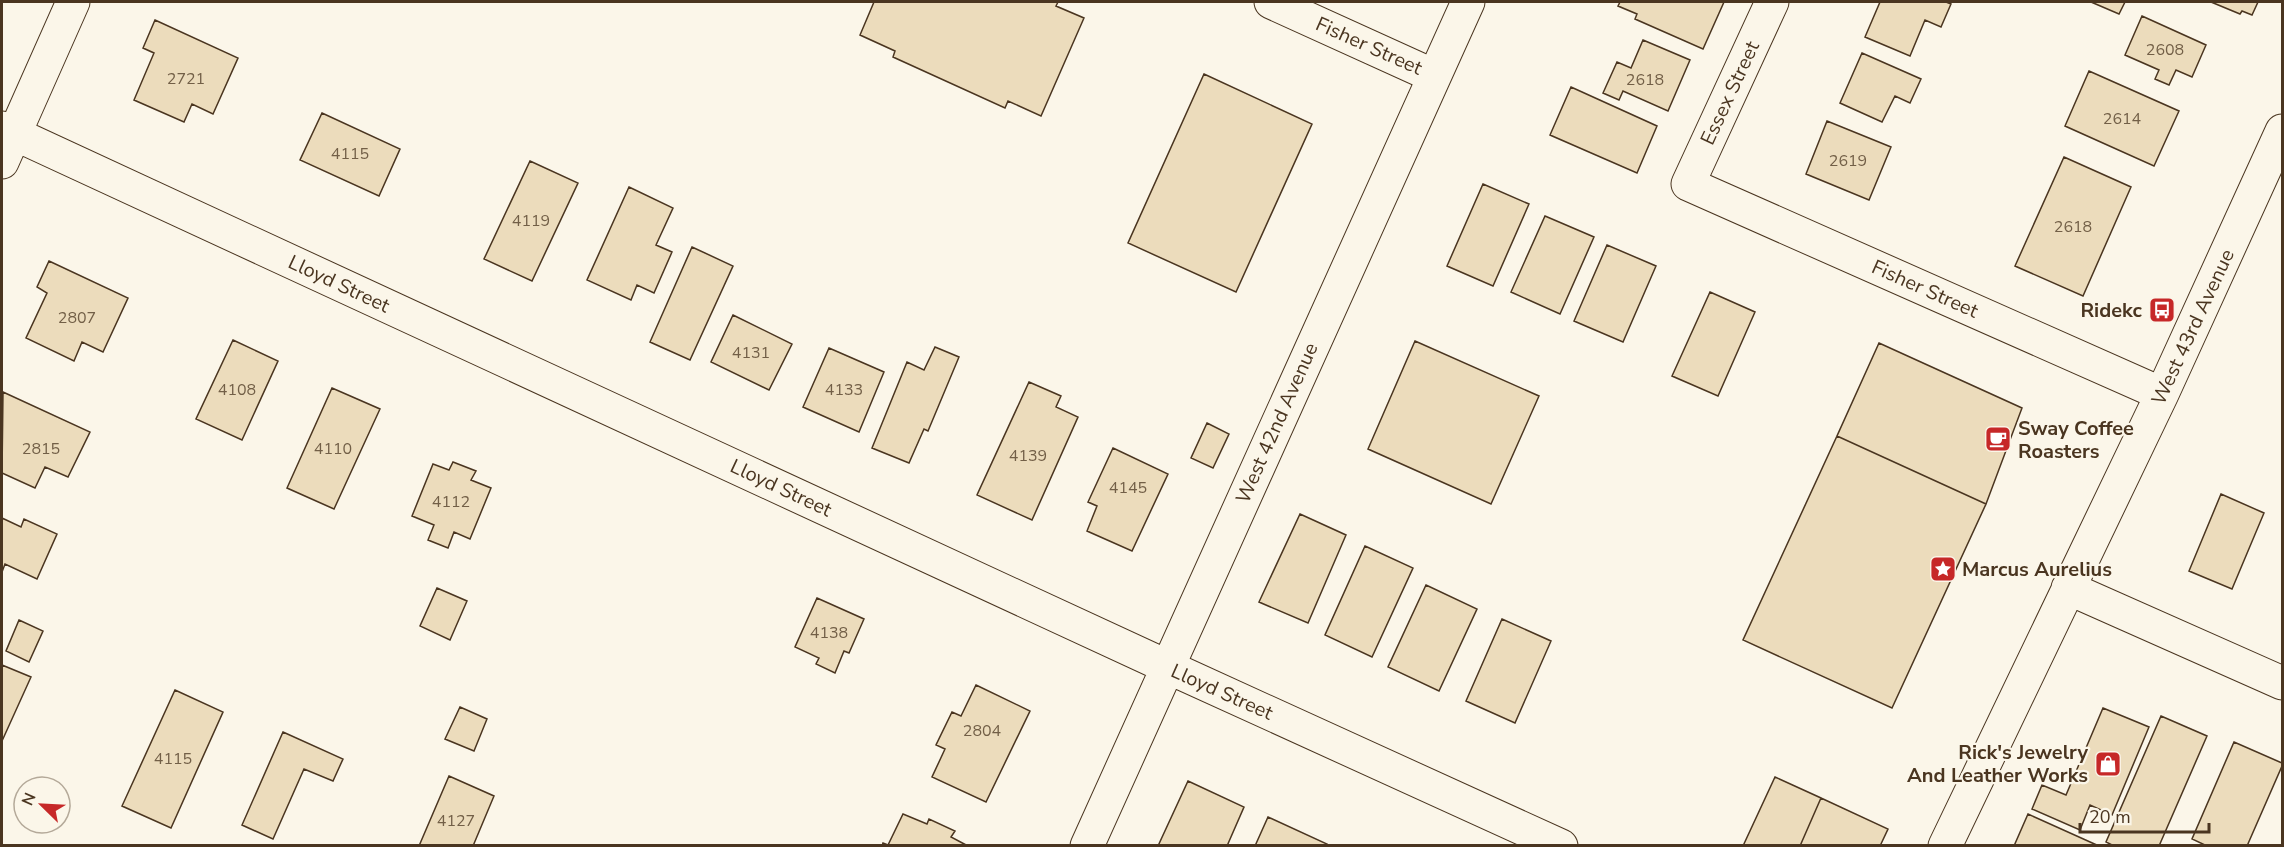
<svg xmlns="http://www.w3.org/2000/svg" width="2284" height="847" viewBox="0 0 2284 847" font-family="'Nunito Sans',sans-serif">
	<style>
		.building { fill: #ecdcbc; stroke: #4a3520; stroke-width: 1.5 }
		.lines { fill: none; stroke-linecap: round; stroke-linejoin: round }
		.minor-casing { stroke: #4a3520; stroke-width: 35 }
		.minor { stroke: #fbf6e9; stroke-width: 33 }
		.labels { text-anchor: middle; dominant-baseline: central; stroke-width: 4.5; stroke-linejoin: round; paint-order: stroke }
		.number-label { font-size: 16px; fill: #725f47 }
		.street-label { font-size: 20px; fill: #4a3520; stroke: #fbf6e9 }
		.poi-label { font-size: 20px; font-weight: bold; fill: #4a3520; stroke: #fbf6e9; text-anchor: end }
	</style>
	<rect width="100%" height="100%" fill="#fbf6e9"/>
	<path class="building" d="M 874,2 L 1058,2 L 1056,6 L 1084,18 L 1041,116 L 1008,101 L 1005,108 L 893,57 L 895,51 L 860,35 Z
		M 1620,2 L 1724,2 L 1703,49 L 1635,19 L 1637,14 L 1618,6 Z
		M 1880,2 L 1946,2 L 1951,4 L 1941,27 L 1925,20 L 1910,56 L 1865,37 Z
		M 2091,2 L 2125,2 L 2119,14 Z
		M 2211,2 L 2258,2 L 2252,15 L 2242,11 L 2240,14 Z
		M 2142,16 L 2206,45 L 2192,77 L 2176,70 L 2169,85 L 2155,79 L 2159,70 L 2125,55 Z
		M 155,20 L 238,58 L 213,114 L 192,104 L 184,122 L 134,100 L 154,53 L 143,48 Z
		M 1643,40 L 1690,60 L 1668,111 L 1623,91 L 1619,100 L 1603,93 L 1617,62 L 1631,68 Z
		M 1862,53 L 1921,79 L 1910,103 L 1895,96 L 1882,122 L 1840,103 Z
		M 2089,71 L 2179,111 L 2154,166 L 2065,126 Z
		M 1204,74 L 1312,124 L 1236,292 L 1128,243 Z
		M 1571,87 L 1657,126 L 1637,173 L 1550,135 Z
		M 322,113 L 400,149 L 379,196 L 300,160 Z
		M 1827,121 L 1891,147 L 1869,200 L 1806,174 Z
		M 2064,157 L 2131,187 L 2083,296 L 2015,266 Z
		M 530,161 L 578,183 L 532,281 L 484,259 Z
		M 1483,184 L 1529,204 L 1493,286 L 1447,266 Z
		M 629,187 L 673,208 L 656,245 L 672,252 L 654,293 L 637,285 L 631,300 L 587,280 Z
		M 1545,216 L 1594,237 L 1560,314 L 1511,292 Z
		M 1607,245 L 1656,266 L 1623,342 L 1574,321 Z
		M 692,247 L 733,266 L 690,360 L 650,342 Z
		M 49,261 L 128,298 L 103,352 L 82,342 L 74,361 L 26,338 L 47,293 L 37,287 Z
		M 1710,292 L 1755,312 L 1718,396 L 1672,376 Z
		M 733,315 L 792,344 L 769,390 L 711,362 Z
		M 233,340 L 278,361 L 242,440 L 196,419 Z
		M 1415,341 L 1539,396 L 1491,504 L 1368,449 Z
		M 1879,343 L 2022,408 L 1986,504 L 1837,436 Z
		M 935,347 L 959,357 L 928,431 L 924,429 L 909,463 L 872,448 L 907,362 L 924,370 Z
		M 829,348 L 884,372 L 859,432 L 803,407 Z
		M 1029,382 L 1061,396 L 1056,407 L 1078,417 L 1032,520 L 977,495 Z
		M 332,388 L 380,409 L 334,509 L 287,488 Z
		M 3,392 L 90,432 L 68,477 L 45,467 L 35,488 L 2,473 Z
		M 1207,423 L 1229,434 L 1213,468 L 1191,458 Z
		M 1837,436 L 1986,504 L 1892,708 L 1743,640 Z
		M 1113,448 L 1168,474 L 1132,551 L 1087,531 L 1097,506 L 1088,502 Z
		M 453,462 L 476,471 L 471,480 L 491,488 L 470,539 L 454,532 L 448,548 L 428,540 L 434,525 L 412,516 L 433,464 L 449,470 Z
		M 2221,494 L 2264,513 L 2232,589 L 2189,571 Z
		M 1300,514 L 1346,535 L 1308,623 L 1259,602 Z
		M 2,518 L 21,527 L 24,519 L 57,534 L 37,579 L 5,564 L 2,572 Z
		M 1365,546 L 1413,568 L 1372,657 L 1325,635 Z
		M 1426,585 L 1477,609 L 1439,691 L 1388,667 Z
		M 437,588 L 467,601 L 450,640 L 420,626 Z
		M 817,598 L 864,619 L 849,653 L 844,651 L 835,673 L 816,664 L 819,658 L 795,647 Z
		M 1502,619 L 1551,641 L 1515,723 L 1466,701 Z
		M 19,620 L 43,631 L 29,662 L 6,651 Z
		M 2,665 L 31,677 L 2,741 Z
		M 976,685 L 1030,711 L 986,802 L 932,777 L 945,749 L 936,745 L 952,712 L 961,716 Z
		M 175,690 L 223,712 L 171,828 L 122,806 Z
		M 460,707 L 487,719 L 474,751 L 445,739 Z
		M 2103,708 L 2149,727 L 2112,815 L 2090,805 L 2080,830 L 2032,809 L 2042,785 L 2066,795 Z
		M 2161,716 L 2207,736 L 2159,846 L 2114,846 L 2106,842 Z
		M 283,732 L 343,759 L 333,781 L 304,769 L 273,839 L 242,825 Z
		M 2234,742 L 2282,763 L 2282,766 L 2247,846 L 2207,846 L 2192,839 Z
		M 449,776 L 494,796 L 473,846 L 419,846 Z
		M 1775,777 L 1821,798 L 1800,846 L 1743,846 Z
		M 1188,781 L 1244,807 L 1227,846 L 1158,846 Z
		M 1821,798 L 1888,829 L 1880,846 L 1800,846 Z
		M 903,814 L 927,824 L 929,819 L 955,831 L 951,837 L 968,846 L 882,846 L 883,843 L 888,845 Z
		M 2028,814 L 2099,846 L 2014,846 Z
		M 1268,817 L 1327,844 L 1326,846 L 1255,846 Z"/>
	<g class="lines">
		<defs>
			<path id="minor" d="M 1271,2 L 1434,76
				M 1772,2 L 1688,184 L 2162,394
				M 2,128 L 1168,667 L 1561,846
				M 2,162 L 73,2
				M 2068,588 L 2282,683
				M 1087,846 L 1468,2
				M 1945,846 L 2162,394 L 2282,131"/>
		</defs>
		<use href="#minor" class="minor-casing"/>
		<use href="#minor" class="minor"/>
	</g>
	<defs>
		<symbol id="bus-square" viewBox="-11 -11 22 22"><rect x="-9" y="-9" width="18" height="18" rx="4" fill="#c62828" stroke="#fbf6e9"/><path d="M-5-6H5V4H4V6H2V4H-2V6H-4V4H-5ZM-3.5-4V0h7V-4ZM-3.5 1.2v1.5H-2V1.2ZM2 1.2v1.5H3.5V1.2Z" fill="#fff"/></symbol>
		<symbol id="cafe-square" viewBox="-11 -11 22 22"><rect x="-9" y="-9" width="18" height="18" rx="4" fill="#c62828" stroke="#fbf6e9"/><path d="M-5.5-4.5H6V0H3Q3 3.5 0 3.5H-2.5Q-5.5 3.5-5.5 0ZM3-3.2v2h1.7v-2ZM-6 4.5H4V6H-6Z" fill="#fff"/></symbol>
		<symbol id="sight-square" viewBox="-11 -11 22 22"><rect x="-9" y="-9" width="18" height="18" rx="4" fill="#c62828" stroke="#fbf6e9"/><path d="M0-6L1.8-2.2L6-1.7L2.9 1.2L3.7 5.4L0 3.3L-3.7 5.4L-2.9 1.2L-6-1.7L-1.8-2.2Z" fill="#fff"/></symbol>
		<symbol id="shop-square" viewBox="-11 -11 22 22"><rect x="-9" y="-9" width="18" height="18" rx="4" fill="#c62828" stroke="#fbf6e9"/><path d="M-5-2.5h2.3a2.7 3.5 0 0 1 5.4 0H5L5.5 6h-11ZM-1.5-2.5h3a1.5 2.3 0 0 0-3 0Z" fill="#fff"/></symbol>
	</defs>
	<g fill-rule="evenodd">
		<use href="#bus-square" x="2147" y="295" width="30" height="30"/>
		<use href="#cafe-square" x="1983" y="424" width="30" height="30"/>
		<use href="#sight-square" x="1928" y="554" width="30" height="30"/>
		<use href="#shop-square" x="2093" y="749" width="30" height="30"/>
	</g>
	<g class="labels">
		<g class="number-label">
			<text x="2165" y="50">2608</text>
			<text x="186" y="79">2721</text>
			<text x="1645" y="80">2618</text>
			<text x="2122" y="119">2614</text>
			<text x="350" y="154">4115</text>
			<text x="1848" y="161">2619</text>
			<text x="531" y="221">4119</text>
			<text x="2073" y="227">2618</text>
			<text x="77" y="318">2807</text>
			<text x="751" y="353">4131</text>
			<text x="237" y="390">4108</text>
			<text x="844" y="390">4133</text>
			<text x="41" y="449">2815</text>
			<text x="333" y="449">4110</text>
			<text x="1028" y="456">4139</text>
			<text x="1128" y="488">4145</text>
			<text x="451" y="502">4112</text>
			<text x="829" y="633">4138</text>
			<text x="982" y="731">2804</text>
			<text x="173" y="759">4115</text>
			<text x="456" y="821">4127</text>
		</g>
		<g class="street-label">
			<text transform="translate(1369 46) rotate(24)">Fisher Street</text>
			<text transform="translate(1730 93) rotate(-65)">Essex Street</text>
			<text transform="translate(339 284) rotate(25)">Lloyd Street</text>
			<text transform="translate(1925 289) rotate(24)">Fisher Street</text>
			<text transform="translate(2193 327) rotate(-65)">West 43rd Avenue</text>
			<text transform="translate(1277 423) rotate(-66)">West 42nd Avenue</text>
			<text transform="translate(781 488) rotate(25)">Lloyd Street</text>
			<text transform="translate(1222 692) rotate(24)">Lloyd Street</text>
		</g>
		<g class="poi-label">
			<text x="2142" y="310">Ridekc</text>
			<text x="2018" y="428" text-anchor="start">Sway Coffee<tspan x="2018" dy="23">Roasters</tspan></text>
			<text x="1962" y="569" text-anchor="start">Marcus Aurelius</text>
			<text x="2088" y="752">Rick's Jewelry<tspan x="2088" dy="23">And Leather Works</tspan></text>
		</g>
	</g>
	<rect width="2284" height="847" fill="none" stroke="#4a3520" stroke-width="6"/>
	<g transform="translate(42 805) rotate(294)"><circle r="28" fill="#fbf6e9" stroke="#b4a999" stroke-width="1.5"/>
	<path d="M0-4.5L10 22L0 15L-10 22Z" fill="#c62828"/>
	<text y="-9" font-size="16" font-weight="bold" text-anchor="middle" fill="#4a3520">N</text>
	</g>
	<path d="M2080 823v9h129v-9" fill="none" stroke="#4a3520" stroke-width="3"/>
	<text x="2089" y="823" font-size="18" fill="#4a3520" stroke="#fbf6e9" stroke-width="4.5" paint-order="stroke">20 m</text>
</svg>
